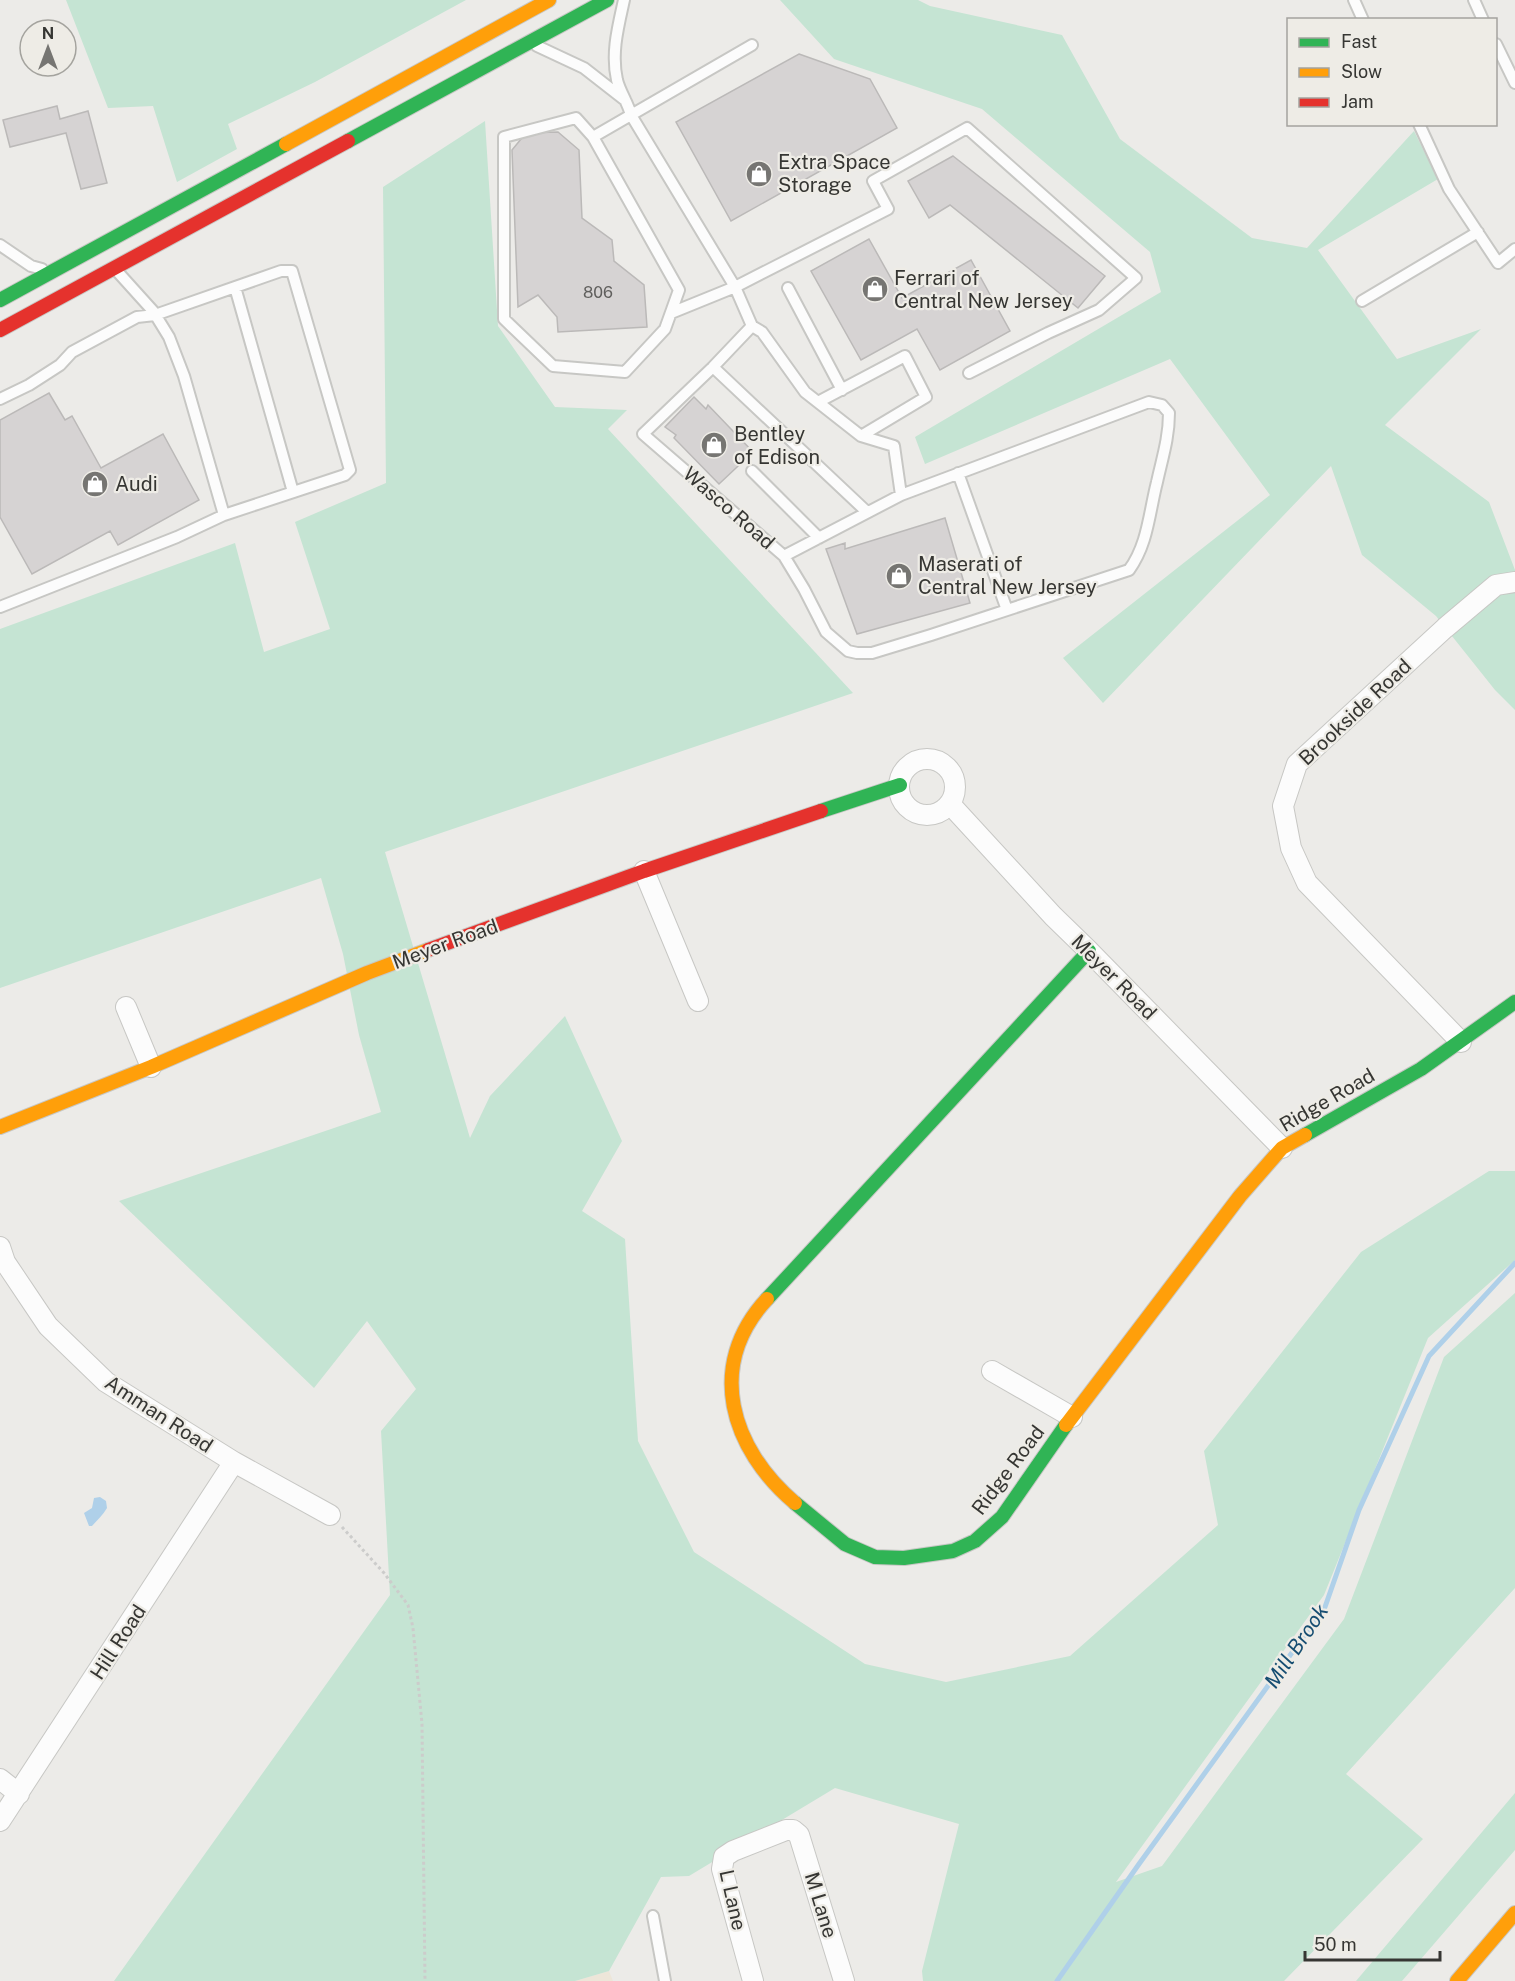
<svg xmlns="http://www.w3.org/2000/svg" width="1515" height="1981" viewBox="0 0 1515 1981" font-family="'Public Sans',sans-serif">
	<style>
		.education { fill: #ede6d9 }
		.green { fill: #c5e4d3 }
		.water { fill: #afd0e9 }
		.lines { fill: none; stroke-linecap: round; stroke-linejoin: round }
		.stream { stroke: #afd0e9; stroke-width: 5 }
		.building { fill: #d6d3d3; stroke: #bbb9b8; stroke-width: 1.5 }
		.lane-casing { stroke: #c7c7c4; stroke-width: 14 }
		.street-casing { stroke: #c7c7c4; stroke-width: 22 }
		.fast-casing { stroke: #c7c7c4; stroke-width: 16 }
		.slow-casing { stroke: #c7c7c4; stroke-width: 16 }
		.jam-casing { stroke: #c7c7c4; stroke-width: 16 }
		.path { stroke: #cccccb; stroke-width: 3; stroke-dasharray: 3 3; stroke-linecap: butt }
		.lane { stroke: #fcfcfc; stroke-width: 10 }
		.street { stroke: #fcfcfc; stroke-width: 20 }
		.fast { stroke: #30b455; stroke-width: 14 }
		.slow { stroke: #ff9f0a; stroke-width: 14 }
		.jam { stroke: #e5322d; stroke-width: 14 }
		.labels { text-anchor: middle; dominant-baseline: central; stroke-width: 4.5; stroke-linejoin: round; paint-order: stroke }
		.number-label { font-size: 16px; fill: #605f5d }
		.poi-label { font-size: 20px; fill: #363633; stroke: #eeece6; text-anchor: start }
		.street-label { font-size: 20px; fill: #363633; stroke: #eeece6 }
		.water-label { font-size: 21px; font-style: italic; fill: #174e72; stroke: #eeece6 }
	</style>
	<rect width="100%" height="100%" fill="#ecebe8"/>
	<path class="education" d="M 609,1971 L 613,1981 L 575,1981 Z"/>
	<path class="green" d="M 66,0 L 466,0 L 315,82 L 228,124 L 237,149 L 177,182 L 153,106 L 108,108 Z
		M 780,0 L 918,0 L 930,6 L 1062,35 L 1120,139 L 1252,238 L 1307,248 L 1414,131 L 1438,179 L 1318,250 L 1397,359 L 1481,329 L 1385,425 L 1489,502 L 1515,570 L 1515,710 L 1495,690 L 1436,616 L 1362,555 L 1331,466 L 1103,703 L 1063,658 L 1270,495 L 1170,359 L 925,464 L 915,437 L 1161,292 L 1150,252 L 982,109 L 834,59 Z
		M 485,121 L 498,326 L 555,407 L 627,410 L 608,429 L 853,693 L 385,852 L 470,1138 L 490,1096 L 565,1016 L 622,1141 L 582,1211 L 625,1239 L 638,1441 L 694,1552 L 865,1664 L 946,1682 L 1070,1656 L 1218,1525 L 1204,1451 L 1361,1252 L 1489,1171 L 1515,1171 L 1515,1260 L 1428,1338 L 1324,1595 L 1116,1882 L 1162,1866 L 1344,1619 L 1444,1357 L 1515,1293 L 1515,1588 L 1346,1774 L 1423,1839 L 1284,1981 L 923,1981 L 922,1971 L 959,1824 L 835,1788 L 689,1876 L 661,1877 L 609,1971 L 575,1981 L 114,1981 L 390,1595 L 381,1431 L 416,1389 L 367,1321 L 314,1388 L 119,1201 L 381,1112 L 359,1035 L 343,954 L 321,878 L 0,988 L 0,629 L 235,543 L 264,652 L 330,629 L 295,522 L 386,483 L 383,187 Z
		M 1515,1793 L 1515,1850 L 1402,1981 L 1356,1981 Z"/>
	<path class="water" d="M 100,1497 L 106,1501 L 107,1508 C 103,1515 97,1520 92,1526 L 89,1526 L 84,1513 L 92,1508 L 94,1498 Z"/>
	<g class="lines">
		<path class="stream" d="M 1057,1981 L 1139,1864 L 1325,1607 L 1359,1510 L 1429,1356 L 1515,1263"/>
	</g>
	<path class="building" d="M 799,54 L 870,79 L 897,128 L 731,221 L 676,122 Z
		M 57,106 L 60,119 L 88,111 L 107,183 L 81,189 L 66,133 L 10,147 L 3,120 Z
		M 558,132 L 579,150 L 582,218 L 612,240 L 614,261 L 644,285 L 647,327 L 558,332 L 557,317 L 538,295 L 518,307 L 512,150 L 526,133 Z
		M 953,156 L 1105,276 L 1078,308 L 950,205 L 929,218 L 908,181 Z
		M 869,239 L 902,298 L 971,260 L 1010,331 L 940,370 L 917,329 L 861,360 L 811,271 Z
		M 49,393 L 65,420 L 72,416 L 101,468 L 163,434 L 199,500 L 118,545 L 110,531 L 32,574 L 0,517 L 0,420 Z
		M 694,397 L 706,409 L 708,405 L 753,452 L 719,484 L 674,438 L 676,435 L 665,427 Z
		M 945,518 L 970,603 L 857,634 L 826,549 L 845,543 L 845,549 Z"/>
	<g class="lines">
		<defs>
			<path id="lane" d="M 624,0 C 618,27 611,53 617,80 C 620,92 628,103 631,115 L 735,287 L 752,326 L 762,332 L 805,392 L 861,436 L 894,446 L 901,495 L 784,556 L 643,434 L 713,367 L 752,326
				M 1354,0 L 1363,20
				M 1474,0 L 1483,20
				M 1496,44 L 1515,83
				M 537,46 L 584,68 L 625,100
				M 576,118 L 593,137 L 679,290 L 665,329 L 625,372 L 553,366 L 504,319 L 504,137 Z
				M 1419,124 L 1449,189 L 1498,263 L 1515,249
				M 593,137 L 752,45
				M 0,245 L 31,266 L 42,269
				M 235,287 L 293,492
				M 788,288 L 842,390
				M 1362,301 L 1478,232
				M 671,313 L 735,287 L 888,209 L 873,181 L 967,128 L 1136,278 L 1099,310 L 1048,333 L 969,373
				M 713,367 L 867,512
				M 0,399 L 29,385 L 60,365 L 72,352 L 137,317 L 155,315 L 281,271 L 292,271 L 350,470 L 345,475 L 224,515
				M 818,402 L 905,356 L 926,397 L 861,436
				M 752,471 L 819,538
				M 958,473 L 1007,610
				M 784,556 L 804,589 L 826,632 L 848,651 L 857,653 L 872,653 L 931,635 L 1129,570 C 1148,544 1149,513 1157,482 C 1162,459 1169,438 1169,413 L 1162,405 L 1149,402 L 901,495
				M 0,607 L 177,537 L 224,515 L 184,376 L 169,337 L 153,311 L 116,270
				M 653,1916 L 665,1981"/>
			<path id="street" d="M899 787a28 28 0 1 1 56 0a28 28 0 1 1-56 0Z
				M 950,804 L 1053,916 L 1089,951 L 1282,1148
				M 644,871 L 698,1001
				M 126,1007 L 151,1067
				M 1461,1042 L 1307,883 L 1291,848 L 1283,806 L 1297,764 L 1445,628 L 1496,585 L 1515,582
				M 0,1247 L 5,1262 L 48,1326 L 106,1382 L 234,1462 L 330,1515
				M 992,1371 L 1072,1417
				M 0,1779 L 19,1794
				M 0,1821 L 234,1462
				M 753,1981 L 722,1869 L 724,1857 L 733,1851 L 786,1830 L 793,1830 L 799,1835 L 844,1981"/>
			<path id="fast" d="M 348,141 L 607,0
				M 0,300 L 286,144
				M 821,811 L 900,785
				M 1305,1135 L 1421,1069 L 1515,1002
				M 767,1299 L 1089,951
				M 795,1503 L 845,1544 L 875,1557 L 904,1558 L 953,1551 L 975,1541 L 1002,1517 L 1066,1425"/>
			<path id="slow" d="M 286,144 L 549,0
				M 0,1127 L 151,1067 L 367,973 L 428,950
				M 767,1299 C 705,1366 731,1449 795,1503
				M 1066,1425 L 1240,1196 L 1282,1148 L 1305,1135
				M 1457,1981 L 1515,1913"/>
			<path id="jam" d="M 0,330 L 348,141
				M 428,950 L 644,871 L 821,811"/>
		</defs>
		<use href="#lane" class="lane-casing"/>
		<use href="#street" class="street-casing"/>
		<use href="#fast" class="fast-casing"/>
		<use href="#slow" class="slow-casing"/>
		<use href="#jam" class="jam-casing"/>
		<path class="path" d="M 342,1527 L 384,1573 L 408,1605 L 413,1628 L 422,1724 L 425,1981"/>
		<use href="#lane" class="lane"/>
		<use href="#street" class="street"/>
		<use href="#fast" class="fast"/>
		<use href="#slow" class="slow"/>
		<use href="#jam" class="jam"/>
	</g>
	<defs>
		<symbol id="shop-disc" viewBox="-11 -11 22 22"><circle r="9.5" fill="#767572" stroke="#eeece6"/><path d="M-5-2.5h2.3a2.7 3.5 0 0 1 5.4 0H5L5.5 6h-11ZM-1.5-2.5h3a1.5 2.3 0 0 0-3 0Z" fill="#fff"/></symbol>
	</defs>
	<g fill-rule="evenodd">
		<use href="#shop-disc" x="744" y="159" width="30" height="30"/>
		<use href="#shop-disc" x="860" y="274" width="30" height="30"/>
		<use href="#shop-disc" x="699" y="430" width="30" height="30"/>
		<use href="#shop-disc" x="80" y="469" width="30" height="30"/>
		<use href="#shop-disc" x="884" y="561" width="30" height="30"/>
	</g>
	<g class="labels">
		<g class="number-label">
			<text x="598" y="292">806</text>
		</g>
		<g class="poi-label">
			<text x="778" y="162">Extra Space<tspan x="778" dy="23">Storage</tspan></text>
			<text x="894" y="278">Ferrari of<tspan x="894" dy="23">Central New Jersey</tspan></text>
			<text x="734" y="434">Bentley<tspan x="734" dy="23">of Edison</tspan></text>
			<text x="115" y="484">Audi</text>
			<text x="918" y="564">Maserati of<tspan x="918" dy="23">Central New Jersey</tspan></text>
		</g>
		<g class="street-label">
			<text transform="translate(729 508) rotate(41)">Wasco Road</text>
			<text transform="translate(1355 712) rotate(-43)">Brookside Road</text>
			<text transform="translate(445 944) rotate(-20)">Meyer Road</text>
			<text transform="translate(1114 977) rotate(45)">Meyer Road</text>
			<text transform="translate(1327 1100) rotate(-30)">Ridge Road</text>
			<text transform="translate(159 1414) rotate(33)">Amman Road</text>
			<text transform="translate(1008 1470) rotate(-53)">Ridge Road</text>
			<text transform="translate(118 1642) rotate(-57)">Hill Road</text>
			<text transform="translate(733 1900) rotate(77)">L Lane</text>
			<text transform="translate(821 1905) rotate(73)">M Lane</text>
		</g>
		<g class="water-label">
			<text transform="translate(1296 1646) rotate(-56)">Mill Brook</text>
		</g>
	</g>
	<rect x="1287" y="18" width="210" height="108" fill="#eeece6" stroke="#a4a39e" stroke-width="1.5"/>
	<rect x="1299" y="38" width="30" height="9" fill="#30b455" stroke="#a4a39e" stroke-width="1.5"/>
	<text x="1341" y="48" font-size="18" fill="#363633">Fast</text>
	<rect x="1299" y="68" width="30" height="9" fill="#ff9f0a" stroke="#a4a39e" stroke-width="1.5"/>
	<text x="1341" y="78" font-size="18" fill="#363633">Slow</text>
	<rect x="1299" y="98" width="30" height="9" fill="#e5322d" stroke="#a4a39e" stroke-width="1.5"/>
	<text x="1341" y="108" font-size="18" fill="#363633">Jam</text>
	<g transform="translate(48 48)"><circle r="28" fill="#eeece6" stroke="#a4a39e" stroke-width="1.5"/>
	<path d="M0-4.5L10 22L0 15L-10 22Z" fill="#767572"/>
	<text y="-9" font-size="16" font-weight="bold" text-anchor="middle" fill="#363633">N</text>
	</g>
	<path d="M1305 1951v9h135v-9" fill="none" stroke="#363633" stroke-width="3"/>
	<text x="1314" y="1951" font-size="18" fill="#363633" stroke="#eeece6" stroke-width="4.5" paint-order="stroke">50 m</text>
</svg>
